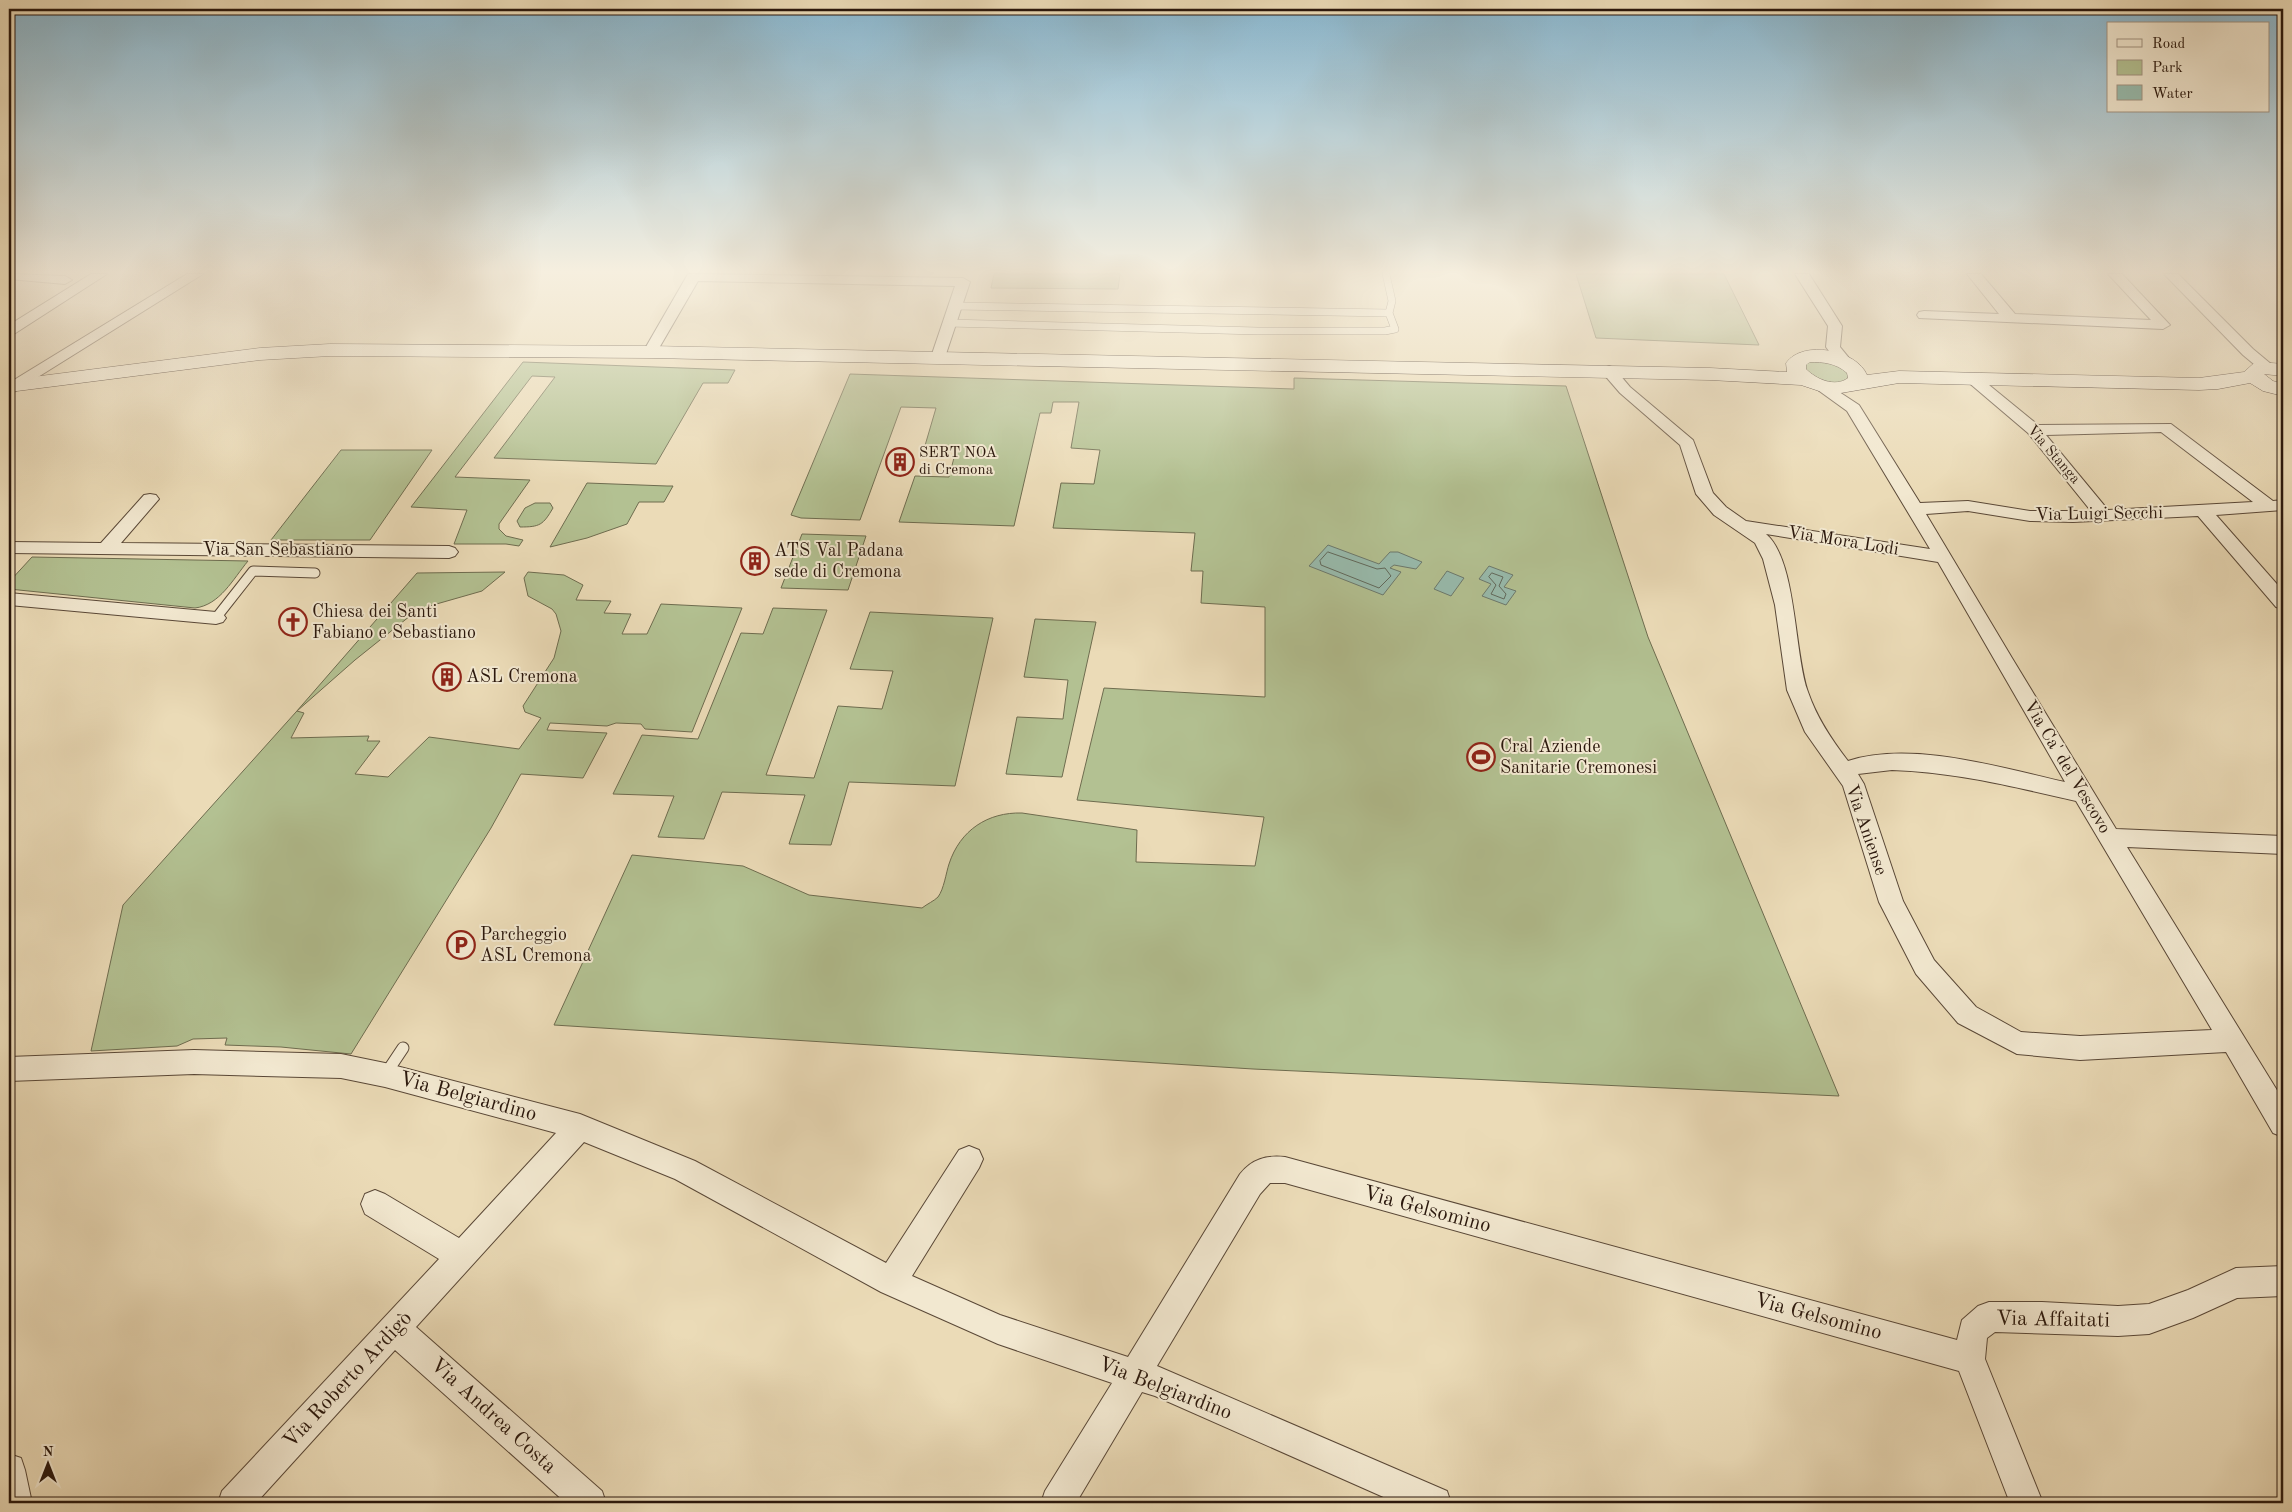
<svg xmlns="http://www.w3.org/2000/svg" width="2292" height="1512" viewBox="0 0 2292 1512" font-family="'Old Standard TT',serif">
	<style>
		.green { fill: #b3c192; stroke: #6e6c4f }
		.water { fill: #98bbad; stroke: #6c796d }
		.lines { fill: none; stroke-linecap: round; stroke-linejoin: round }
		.shore { stroke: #61695c; stroke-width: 1 }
		.lane-far2-casing { stroke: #5a4837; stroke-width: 8 }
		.lane-far1-casing { stroke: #5a4837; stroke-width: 11 }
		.lane-casing { stroke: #5a4837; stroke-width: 13 }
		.street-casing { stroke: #5a4837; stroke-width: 2 }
		.secondary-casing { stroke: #2a170c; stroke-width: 1 }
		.lane-far2 { stroke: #f2e8d0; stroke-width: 7 }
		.lane-far1 { stroke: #f2e8d0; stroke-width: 9 }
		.lane { stroke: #f2e8d0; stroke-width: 11 }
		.street { fill: #f2e8d0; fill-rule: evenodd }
		.secondary { fill: #f2e8d0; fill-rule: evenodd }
		.labels { text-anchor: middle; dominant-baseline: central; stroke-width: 4; stroke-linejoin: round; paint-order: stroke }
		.far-poi-label { font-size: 15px; fill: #2a170c; stroke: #f2e8d0; text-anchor: start }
		.far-street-label { font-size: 15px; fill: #2a170c; stroke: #f2e8d0 }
		.street-label { font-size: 18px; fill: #2a170c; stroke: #f2e8d0 }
		.poi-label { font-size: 18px; fill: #2a170c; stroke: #f2e8d0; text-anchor: start }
		.near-street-label { font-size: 21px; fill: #2a170c; stroke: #f2e8d0 }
	</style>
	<rect width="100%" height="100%" fill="#ebdbb7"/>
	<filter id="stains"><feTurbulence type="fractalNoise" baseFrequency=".004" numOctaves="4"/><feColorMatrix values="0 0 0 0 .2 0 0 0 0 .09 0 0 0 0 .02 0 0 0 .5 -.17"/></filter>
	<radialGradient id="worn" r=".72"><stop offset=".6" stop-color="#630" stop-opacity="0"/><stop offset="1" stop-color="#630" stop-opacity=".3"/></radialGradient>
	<path class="green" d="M 994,274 L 1120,274 L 1118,289 L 991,288 Z
		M 1576,274 L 1724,274 L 1759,345 L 1596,338 Z
		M 1811,361 L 1828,361 L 1848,372 L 1849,378 C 1837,388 1821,380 1807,374 L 1804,366 Z
		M 523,362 L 735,370 L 728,383 L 703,383 L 656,464 L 494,458 L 555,377 L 532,376 L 455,477 L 530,480 L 499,524 L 499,529 L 506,536 L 523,540 L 519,546 L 506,544 L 454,544 L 467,510 L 411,507 Z
		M 850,374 L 1294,389 L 1294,378 L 1566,386 L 1648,637 L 1839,1096 L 1253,1069 L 554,1025 L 632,855 L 743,866 L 809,895 L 922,908 C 927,904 934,901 938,897 C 944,889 946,873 949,864 C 960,830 988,812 1022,813 L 1137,830 L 1136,862 L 1255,866 L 1264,817 L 1077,800 L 1104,688 L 1265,697 L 1265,607 L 1201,603 L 1203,571 L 1191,571 L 1195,533 L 1053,528 L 1061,483 L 1094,484 L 1100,450 L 1071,448 L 1079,402 L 1053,402 L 1051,413 L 1040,413 L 1014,526 L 899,522 L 915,476 L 949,477 L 956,450 L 924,449 L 936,408 L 901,407 L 860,520 L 801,518 L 791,515 Z
		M 341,450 L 432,450 L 370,540 L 271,540 Z
		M 587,483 L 667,486 L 673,486 L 664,502 L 639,502 L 627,524 L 587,538 L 550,547 Z
		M 535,503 L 550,503 L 553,508 C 543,525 540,527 520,527 L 517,521 L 525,508 Z
		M 802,534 L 866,536 L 848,590 L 781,588 Z
		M 32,557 L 248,561 C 233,579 220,605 195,608 L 9,589 L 9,582 Z
		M 505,572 L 482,591 L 433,605 L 415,612 L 355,660 L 297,711 L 304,713 L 291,738 L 369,736 L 367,741 L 380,741 L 355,774 L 388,777 L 429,737 L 519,749 L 541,718 L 525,712 L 523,706 L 554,658 L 561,631 L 556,614 L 552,609 L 528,596 L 524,578 L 528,572 L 564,575 L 583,585 L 576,600 L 611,601 L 604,613 L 631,614 L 622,634 L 647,634 L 661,604 L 742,608 L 692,732 L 645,729 L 641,724 L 616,723 L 607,726 L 550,723 L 547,730 L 607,733 L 583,778 L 521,774 L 491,828 L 351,1054 L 281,1047 L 225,1045 L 227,1038 L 193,1039 L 177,1046 L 91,1051 L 123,905 L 296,712 L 417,573 Z
		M 773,608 L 827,610 L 766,775 L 814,778 L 838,706 L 882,709 L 893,671 L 850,669 L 870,612 L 993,618 L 955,786 L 849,782 L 831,845 L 789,844 L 805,795 L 722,792 L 704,839 L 658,837 L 674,796 L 613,794 L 642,735 L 698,739 L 741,633 L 763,634 Z
		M 1035,619 L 1096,622 L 1062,777 L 1006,774 L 1017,717 L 1063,719 L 1068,680 L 1024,677 Z"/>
	<path class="water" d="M 1328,545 L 1379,564 L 1390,552 L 1398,552 L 1422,562 L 1416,569 L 1394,565 L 1390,568 L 1401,572 L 1383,595 L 1309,566 Z
		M 1489,566 L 1513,575 L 1504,587 L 1516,591 L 1506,605 L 1482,596 L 1491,584 L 1479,579 Z
		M 1447,571 L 1464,578 L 1451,596 L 1434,589 Z"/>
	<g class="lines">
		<path class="shore" d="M 1328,552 L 1377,569 L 1385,568 L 1391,576 L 1379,588 L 1321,565 L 1320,561 Z
			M 1492,573 L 1503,577 L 1499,586 L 1506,594 L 1504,599 L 1491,594 L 1496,585 L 1489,577 Z"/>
		<defs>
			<path id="lane-far2" d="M 954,306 L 1389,313
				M 948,323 L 1258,331 L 1385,331 L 1395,329 L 1389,313 L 1392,301 L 1386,274"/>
			<path id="lane-far1" d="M 216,618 L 253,571 L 315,573"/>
			<path id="lane" d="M 385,1075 L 403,1048"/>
			<path id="street" d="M 9,274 L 65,276 L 72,280 L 65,284 L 9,279 Z
				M 91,274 L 107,274 L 14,334 L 9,335 L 9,325 Z
				M 187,274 L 203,274 L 14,392 L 9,394 L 9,383 Z
				M 688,274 L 963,278 L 970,282 L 945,357 L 938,361 L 931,357 L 955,286 L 698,281 L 655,355 L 645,355 L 643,352 Z
				M 1795,274 L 1809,274 L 1842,326 L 1840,347 L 1853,363 L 1850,366 L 1840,366 L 1826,347 L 1828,326 Z
				M 1967,274 L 1981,274 L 2015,314 L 2151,320 L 2108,274 L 2122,274 L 2170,325 L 2163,329 L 1919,318 L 1917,315 L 1919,312 L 1924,311 L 1999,314 Z
				M 2164,274 L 2178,274 L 2253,349 L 2271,364 L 2274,367 L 2271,370 L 2261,370 L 2243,355 Z
				M 1609,366 L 1614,368 L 1630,387 L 1693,440 L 1713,493 L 1726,507 L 1746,521 L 1930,549 L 1847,411 L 1811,385 L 1814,382 L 1824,382 L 1859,405 L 1920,503 L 1968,501 L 2030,511 L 2091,511 L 2028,433 L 1968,382 L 1965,379 L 1968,376 L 1978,376 L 2038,425 L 2171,424 L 2273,501 L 2283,500 L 2283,510 L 2216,515 L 2283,591 L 2283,609 L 2276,607 L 2198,516 L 2073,522 L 2030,521 L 1968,511 L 1926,514 L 2012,658 L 2116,829 L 2283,836 L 2283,854 L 2127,847 L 2283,1100 L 2283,1137 L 2273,1133 L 2226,1052 L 2080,1060 L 2017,1054 L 1958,1023 L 1916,974 L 1879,902 L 1843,786 L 1805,732 L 1787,690 L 1775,605 L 1763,559 L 1755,543 L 1714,515 L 1696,494 L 1680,445 L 1620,393 L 1601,371 L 1604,368 ZM 2161,432 L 2253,502 L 2108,510 L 2046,435 ZM 1766,534 L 1938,562 L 2065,782 C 2002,768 1911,740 1848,761 C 1831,739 1817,718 1808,692 C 1794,655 1797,560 1766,534 ZM 1892,770 C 1955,772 2015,787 2076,801 L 2212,1030 L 2080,1036 L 2021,1032 L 1976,1007 L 1934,960 L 1903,901 L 1864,784 L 1858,774 Z
				M 150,494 L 156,495 L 159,499 L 121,543 L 449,546 L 455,548 L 458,552 L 455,556 L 449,558 L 9,553 L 9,542 L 101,543 L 144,495 Z
				M 9,593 L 216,612 L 223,614 L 226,618 L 223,622 L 216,624 L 9,605 Z
				M 194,1050 L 341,1054 L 385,1063 L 580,1114 L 695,1161 L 886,1263 L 959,1150 L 969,1146 L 979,1150 L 983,1159 L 979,1168 L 912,1276 L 1000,1315 L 1128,1357 L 1240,1174 C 1252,1159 1266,1155 1285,1157 L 1957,1340 L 1962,1320 L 1978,1306 L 1989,1302 L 2042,1302 L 2118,1306 L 2149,1304 L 2188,1290 L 2236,1268 L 2283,1266 L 2283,1296 L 2237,1298 L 2193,1318 L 2149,1334 L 2118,1336 L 1995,1332 L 1987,1338 L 1985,1359 L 2043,1503 L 2010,1503 L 1959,1371 L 1285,1183 L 1270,1183 L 1260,1194 L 1157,1366 L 1447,1491 L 1451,1503 L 1397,1503 L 1155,1396 L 1142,1392 L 1076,1503 L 1041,1503 L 1045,1491 L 1112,1383 L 998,1344 L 881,1292 L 675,1179 L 584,1142 L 416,1327 L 602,1491 L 606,1503 L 566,1503 L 395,1350 L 256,1503 L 218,1503 L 222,1491 L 439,1259 L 365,1214 L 361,1204 L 365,1194 L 375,1190 L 385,1194 L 459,1238 L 556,1133 L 385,1087 L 341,1078 L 194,1074 L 9,1081 L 9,1057 Z
				M 9,1454 L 21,1458 L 25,1470 L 32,1503 L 9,1503 Z"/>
			<path id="secondary" d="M 330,344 L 650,346 L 1710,368 L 1787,372 L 1786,363 C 1803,339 1857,350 1867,375 L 1899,371 L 2199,378 L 2244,372 L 2253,364 L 2260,362 L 2283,364 L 2283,376 L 2264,374 L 2273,381 L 2283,384 L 2283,396 L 2263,391 L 2250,383 L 2218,389 L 2199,390 L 1899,383 L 1835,394 L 1819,391 L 1801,385 L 1710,380 L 650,358 L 330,356 L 260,360 L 9,392 L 9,380 L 260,348 ZM 1810,362 C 1823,362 1836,363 1847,373 L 1848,378 C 1835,388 1816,379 1806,369 L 1806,365 Z"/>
		</defs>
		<use href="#lane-far2" class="lane-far2-casing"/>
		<use href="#lane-far1" class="lane-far1-casing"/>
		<use href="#lane" class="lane-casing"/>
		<use href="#street" class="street-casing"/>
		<use href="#secondary" class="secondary-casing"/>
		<use href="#lane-far2" class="lane-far2"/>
		<use href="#lane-far1" class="lane-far1"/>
		<use href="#lane" class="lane"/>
		<use href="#street" class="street"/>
		<use href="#secondary" class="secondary"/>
	</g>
	<linearGradient id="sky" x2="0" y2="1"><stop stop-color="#88b7d0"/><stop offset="0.56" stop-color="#f6efdf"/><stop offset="1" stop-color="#f6efdf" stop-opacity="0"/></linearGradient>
	<rect width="2292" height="485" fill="url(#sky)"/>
	<defs>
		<symbol id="building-ring" viewBox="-11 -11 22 22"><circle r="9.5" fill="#f2e8d0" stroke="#8f2418" stroke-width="1.5"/><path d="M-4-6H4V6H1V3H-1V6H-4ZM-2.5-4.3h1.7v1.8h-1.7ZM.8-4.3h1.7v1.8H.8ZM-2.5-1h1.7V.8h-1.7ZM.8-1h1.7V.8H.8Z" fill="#8f2418"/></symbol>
		<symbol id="church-ring" viewBox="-11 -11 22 22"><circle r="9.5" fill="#f2e8d0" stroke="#8f2418" stroke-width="1.5"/><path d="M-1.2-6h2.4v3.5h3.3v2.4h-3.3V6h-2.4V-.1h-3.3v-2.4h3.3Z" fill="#8f2418"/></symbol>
		<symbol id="stadium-ring" viewBox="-11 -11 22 22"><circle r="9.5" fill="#f2e8d0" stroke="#8f2418" stroke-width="1.5"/><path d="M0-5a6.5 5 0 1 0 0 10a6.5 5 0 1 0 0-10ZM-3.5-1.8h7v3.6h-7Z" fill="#8f2418"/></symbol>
		<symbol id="parking-ring" viewBox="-11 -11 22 22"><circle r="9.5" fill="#f2e8d0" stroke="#8f2418" stroke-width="1.5"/><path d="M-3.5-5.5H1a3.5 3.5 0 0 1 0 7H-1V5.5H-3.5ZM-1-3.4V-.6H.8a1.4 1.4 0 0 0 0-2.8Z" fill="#8f2418"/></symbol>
	</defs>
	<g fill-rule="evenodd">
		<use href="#building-ring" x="884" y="446" width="32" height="32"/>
		<use href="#building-ring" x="739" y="545" width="32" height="32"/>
		<use href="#church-ring" x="277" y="606" width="32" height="32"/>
		<use href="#building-ring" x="431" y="661" width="32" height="32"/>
		<use href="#stadium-ring" x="1465" y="741" width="32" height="32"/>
		<use href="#parking-ring" x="445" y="929" width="32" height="32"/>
	</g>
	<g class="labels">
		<g class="far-poi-label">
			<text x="919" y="453">SERT NOA<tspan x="919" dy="17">di Cremona</tspan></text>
		</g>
		<g class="far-street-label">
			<text transform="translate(2053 455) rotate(49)">Via Stanga</text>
		</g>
		<g class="street-label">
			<text transform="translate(2099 514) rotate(-1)">Via Luigi Secchi</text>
			<text transform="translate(1843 541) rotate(9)">Via Mora Lodi</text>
			<text x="278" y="550">Via San Sebastiano</text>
			<text transform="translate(2067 767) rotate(59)">Via Ca' del Vescovo</text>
			<text transform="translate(1866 830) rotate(71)">Via Aniense</text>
		</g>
		<g class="poi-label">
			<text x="774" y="551">ATS Val Padana<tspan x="774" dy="21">sede di Cremona</tspan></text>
			<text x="312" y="612">Chiesa dei Santi<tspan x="312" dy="21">Fabiano e Sebastiano</tspan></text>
			<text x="466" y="677">ASL Cremona</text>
			<text x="1500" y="747">Cral Aziende<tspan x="1500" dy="21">Sanitarie Cremonesi</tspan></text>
			<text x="480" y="935">Parcheggio<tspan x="480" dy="21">ASL Cremona</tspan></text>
		</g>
		<g class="near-street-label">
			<text transform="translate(468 1097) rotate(15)">Via Belgiardino</text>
			<text transform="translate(1427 1210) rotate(15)">Via Gelsomino</text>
			<text transform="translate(1818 1317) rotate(15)">Via Gelsomino</text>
			<text transform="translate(2053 1320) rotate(1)">Via Affaitati</text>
			<text transform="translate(348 1380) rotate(-47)">Via Roberto Ardigò</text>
			<text transform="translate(1165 1389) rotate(21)">Via Belgiardino</text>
			<text transform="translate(493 1416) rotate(42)">Via Andrea Costa</text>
		</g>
	</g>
	<rect width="2292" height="1512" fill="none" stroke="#ebdbb7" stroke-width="30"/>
	<rect x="10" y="10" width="2272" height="1492" fill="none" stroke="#2a170c" stroke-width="2.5"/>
	<rect x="15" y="15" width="2262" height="1482" fill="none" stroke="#2a170c"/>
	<rect x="2107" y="22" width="162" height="90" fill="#f2e8d0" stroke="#a29482"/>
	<rect x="2117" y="39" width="25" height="8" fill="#f2e8d0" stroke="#a29482"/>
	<text x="2152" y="48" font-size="15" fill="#2a170c">Road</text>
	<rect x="2117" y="60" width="25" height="15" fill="#b3c192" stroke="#a29482"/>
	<text x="2152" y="72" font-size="15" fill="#2a170c">Park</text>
	<rect x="2117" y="85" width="25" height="15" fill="#98bbad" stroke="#a29482"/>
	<text x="2152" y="98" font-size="15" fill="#2a170c">Water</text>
	<g transform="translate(48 1464)" stroke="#f2e8d0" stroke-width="4" paint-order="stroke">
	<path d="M0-4L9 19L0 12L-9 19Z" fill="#2a170c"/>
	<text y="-8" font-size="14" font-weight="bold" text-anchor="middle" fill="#2a170c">N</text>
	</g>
	<rect width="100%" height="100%" filter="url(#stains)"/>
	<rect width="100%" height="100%" fill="url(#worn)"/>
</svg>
